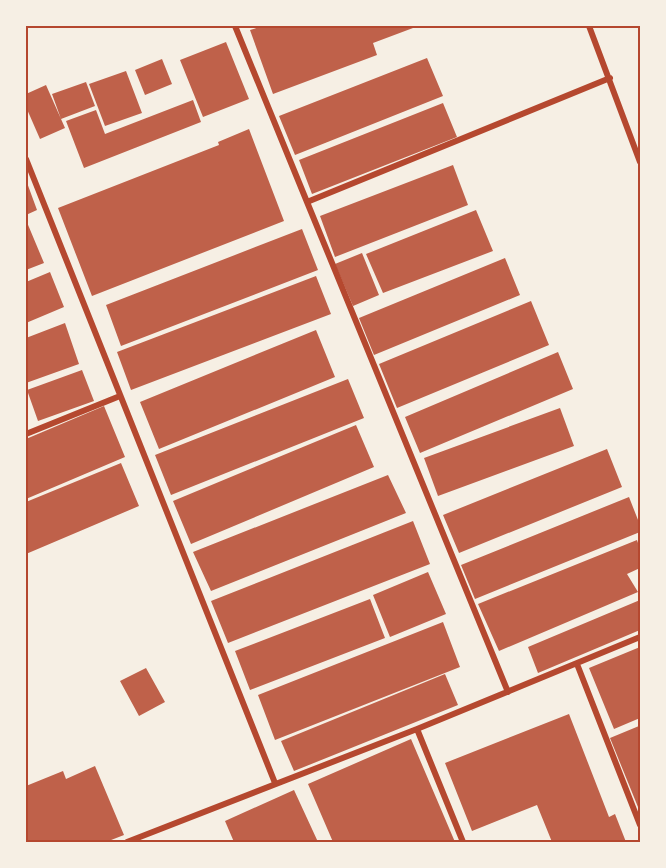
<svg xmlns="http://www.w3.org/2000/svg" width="666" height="868" viewBox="0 0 666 868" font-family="'Titillium Web',sans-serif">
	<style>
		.building { fill: #bf614a }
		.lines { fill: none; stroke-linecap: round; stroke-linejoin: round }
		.minor { stroke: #b5482f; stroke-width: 6 }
		.neatline { fill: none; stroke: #b5482f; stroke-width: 2 }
	</style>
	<rect width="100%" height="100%" fill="#f6efe4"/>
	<path class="building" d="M 263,26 L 412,26 L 413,28 L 373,43 L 377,55 L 273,94 L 250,30 Z
		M 226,42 L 249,99 L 203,117 L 180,60 Z
		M 427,58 L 443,96 L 295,155 L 279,116 Z
		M 162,59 L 172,84 L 145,95 L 135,70 Z
		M 126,71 L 142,113 L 105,126 L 89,84 Z
		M 86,82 L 95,106 L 61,119 L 52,94 Z
		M 46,85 L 65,128 L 40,139 L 26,107 L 26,94 Z
		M 193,100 L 201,122 L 84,168 L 66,121 L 96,110 L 105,134 Z
		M 443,103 L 457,137 L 312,194 L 299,160 Z
		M 249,129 L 284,221 L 92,296 L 58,208 L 219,145 L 218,142 Z
		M 453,165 L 468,205 L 335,257 L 320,216 Z
		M 26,180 L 37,210 L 26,215 Z
		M 476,210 L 493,251 L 383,293 L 366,254 Z
		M 26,220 L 44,263 L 26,270 Z
		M 302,229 L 318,270 L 121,346 L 106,305 Z
		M 362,253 L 379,295 L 353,306 L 335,264 Z
		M 505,258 L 520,295 L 374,355 L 359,318 Z
		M 50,272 L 64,307 L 26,323 L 26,282 Z
		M 316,276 L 331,314 L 131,390 L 117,352 Z
		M 531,301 L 549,345 L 397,408 L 379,364 Z
		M 65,323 L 79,364 L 26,383 L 26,338 Z
		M 316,330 L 335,377 L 159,449 L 140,402 Z
		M 558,352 L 573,389 L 420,453 L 405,417 Z
		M 82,370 L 94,401 L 38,421 L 27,390 Z
		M 348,379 L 364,418 L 171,495 L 155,455 Z
		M 104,406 L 125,457 L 26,499 L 26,439 Z
		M 560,408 L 574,446 L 438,496 L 424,458 Z
		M 356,425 L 374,467 L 191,544 L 173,501 Z
		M 607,449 L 622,487 L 459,553 L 443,515 Z
		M 121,463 L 139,506 L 26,554 L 26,502 Z
		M 388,475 L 406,513 L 211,591 L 193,552 Z
		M 629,497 L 640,525 L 640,532 L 475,599 L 461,565 Z
		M 413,521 L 430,564 L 228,643 L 211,601 Z
		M 637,540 L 640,549 L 640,568 L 627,574 L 638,592 L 499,651 L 478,604 Z
		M 428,572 L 446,614 L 390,637 L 373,595 Z
		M 370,599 L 385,638 L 250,690 L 235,651 Z
		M 640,600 L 640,630 L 538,673 L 528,647 Z
		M 443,622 L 460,667 L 275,740 L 258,695 Z
		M 640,647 L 640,718 L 614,729 L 589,668 Z
		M 146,668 L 165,702 L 139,716 L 120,681 Z
		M 445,674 L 458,705 L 294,771 L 281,741 Z
		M 569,714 L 609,817 L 615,814 L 626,842 L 552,842 L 537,805 L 472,831 L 445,763 Z
		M 639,726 L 640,730 L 640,812 L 610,738 Z
		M 411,739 L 455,842 L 333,842 L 308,784 Z
		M 95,766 L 124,835 L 106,842 L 26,842 L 26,786 L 63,771 L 66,779 Z
		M 294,790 L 318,842 L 234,842 L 225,821 Z"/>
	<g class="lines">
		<path class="minor" d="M 235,26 L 307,202
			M 589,26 L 640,162
			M 26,159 L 275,783
			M 26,434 L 120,396
			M 577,664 L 640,825
			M 508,692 L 307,202 L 610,78
			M 417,729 L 463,842
			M 127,842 L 417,729 L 640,637"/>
	</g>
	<rect width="666" height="868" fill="none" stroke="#f6efe4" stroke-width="54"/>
	<rect x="27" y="27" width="612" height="814" class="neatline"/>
</svg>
